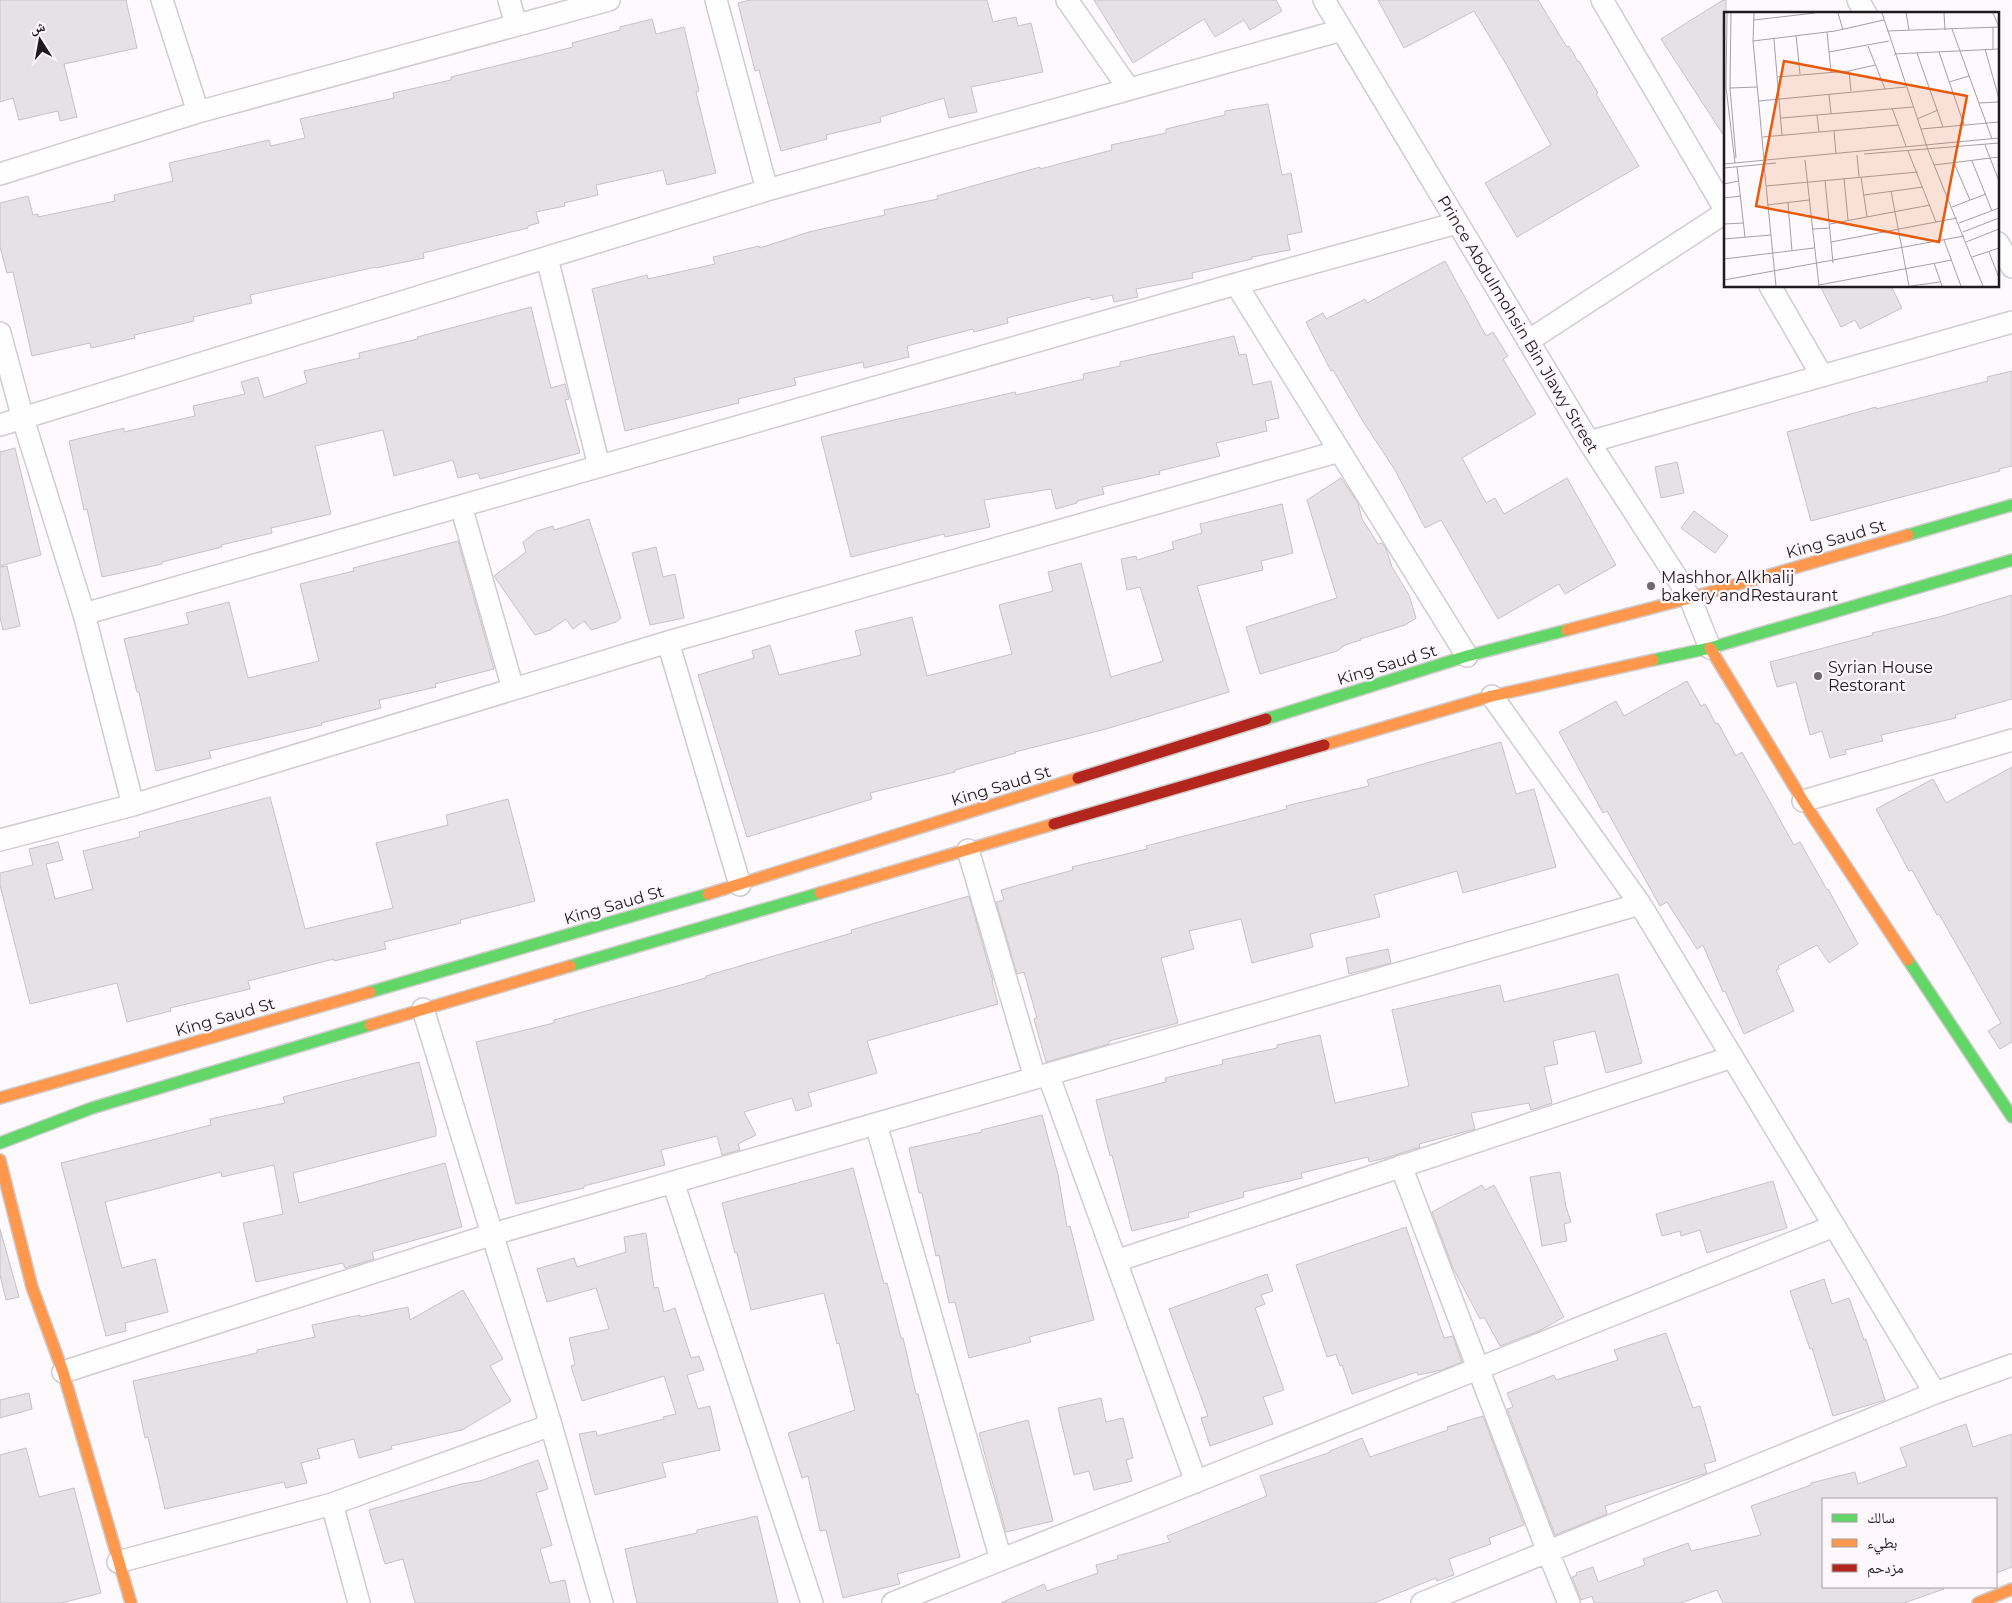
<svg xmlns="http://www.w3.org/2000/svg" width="2012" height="1603" viewBox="0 0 2012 1603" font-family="Montserrat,'Noto Naskh Arabic',sans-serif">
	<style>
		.building { fill: #e5e1e5; stroke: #c7c2c6 }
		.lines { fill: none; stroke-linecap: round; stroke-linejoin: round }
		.street-casing { stroke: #d0cccf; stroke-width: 24 }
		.fast-casing { stroke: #d0cccf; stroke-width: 14 }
		.slow-casing { stroke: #d0cccf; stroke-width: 14 }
		.jam-casing { stroke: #d0cccf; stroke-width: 14 }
		.street { stroke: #fffeff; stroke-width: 21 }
		.fast { stroke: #63d668; stroke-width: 11 }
		.slow { stroke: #ff974d; stroke-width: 11 }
		.jam { stroke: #b3261e; stroke-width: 11 }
		.poi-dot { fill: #6d686c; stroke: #fef8fd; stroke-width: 2 }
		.labels { text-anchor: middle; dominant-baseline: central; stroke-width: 4.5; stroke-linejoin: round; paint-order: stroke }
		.street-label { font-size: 16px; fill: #1f1a1f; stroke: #fef8fd }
		.poi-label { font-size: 16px; fill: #1f1a1f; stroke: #fef8fd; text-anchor: start }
		.inset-road { fill: none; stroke: #a4a0a4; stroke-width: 1 }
		.view { fill: #e8590c; fill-opacity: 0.15; stroke: #e8590c; stroke-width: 2.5 }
		.inset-edge { fill: none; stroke: #1f1a1f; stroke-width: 2.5 }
	</style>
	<rect width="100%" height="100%" fill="#fdf9fc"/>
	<path class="building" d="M 0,0 L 126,0 L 137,48 L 64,64 L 77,117 L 60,121 L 58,111 L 19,120 L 13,98 L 0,102 Z
		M 750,0 L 987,0 L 993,22 L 1016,17 L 1018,26 L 1031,23 L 1043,72 L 971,87 L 977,112 L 949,118 L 944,98 L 880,117 L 881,122 L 826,135 L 827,139 L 781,151 L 759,70 L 755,71 L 738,3 Z
		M 1094,0 L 1276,0 L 1282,11 L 1250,30 L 1244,20 L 1215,37 L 1204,19 L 1133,63 Z
		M 1378,0 L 1538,0 L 1567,47 L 1569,46 L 1578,62 L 1579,61 L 1598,93 L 1596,94 L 1639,166 L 1517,237 L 1485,183 L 1551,145 L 1506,64 L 1474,11 L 1404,48 Z
		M 1723,0 L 1726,0 L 1726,139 L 1661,39 Z
		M 652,19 L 656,34 L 684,27 L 699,91 L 696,92 L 716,173 L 667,185 L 663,170 L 596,185 L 598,195 L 564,203 L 565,206 L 536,212 L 539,223 L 528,226 L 528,228 L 423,253 L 424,258 L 376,268 L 376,267 L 250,295 L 252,303 L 193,317 L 194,321 L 134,335 L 135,338 L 91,348 L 90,343 L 32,356 L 13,272 L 7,273 L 0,247 L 0,203 L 28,196 L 33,215 L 38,214 L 38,217 L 115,201 L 114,195 L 173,181 L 169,163 L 269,140 L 271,146 L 305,138 L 300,119 L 394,98 L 393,93 L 451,80 L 451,77 L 573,47 L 572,43 L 620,30 L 620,27 Z
		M 1268,104 L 1282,175 L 1291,173 L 1302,232 L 1287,235 L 1290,250 L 1252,257 L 1252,259 L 1192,273 L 1193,278 L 1136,289 L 1138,297 L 1114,302 L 1112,295 L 1091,300 L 1090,297 L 1007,318 L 1008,323 L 974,332 L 973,329 L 907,346 L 909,357 L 864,368 L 863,362 L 794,378 L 796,385 L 738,399 L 739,403 L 625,431 L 592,289 L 647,275 L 648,279 L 715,264 L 713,257 L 759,246 L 760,248 L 809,232 L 885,215 L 884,210 L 938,199 L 937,196 L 1040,167 L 1040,169 L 1112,150 L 1111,145 L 1166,133 L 1166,129 L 1225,115 L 1225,111 Z
		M 1445,261 L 1486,336 L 1493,332 L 1508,356 L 1503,359 L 1536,414 L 1462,458 L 1486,503 L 1495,498 L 1504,514 L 1567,478 L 1616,565 L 1565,594 L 1559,584 L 1498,619 L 1441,520 L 1425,528 L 1395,470 L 1364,423 L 1333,370 L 1331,371 L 1306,322 L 1323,313 L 1326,319 L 1365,299 L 1367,303 Z
		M 1820,286 L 1891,286 L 1902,308 L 1860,329 L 1855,320 L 1841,327 Z
		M 531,307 L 551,388 L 565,384 L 569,399 L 565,400 L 580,453 L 480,479 L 478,473 L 458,478 L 453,460 L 394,476 L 383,430 L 315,446 L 331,514 L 271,528 L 272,533 L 221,545 L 222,547 L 162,562 L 162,564 L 102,577 L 87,509 L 84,510 L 69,441 L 124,428 L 124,432 L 195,416 L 193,406 L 245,394 L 241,382 L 258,377 L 264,398 L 307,383 L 304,371 L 360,358 L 359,353 L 418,339 L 417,337 Z
		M 1234,336 L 1239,355 L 1246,354 L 1253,385 L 1271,381 L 1279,418 L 1265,421 L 1267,431 L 1216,443 L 1220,456 L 1159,471 L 1160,474 L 1102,487 L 1104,494 L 1077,501 L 1077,503 L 1056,509 L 1051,489 L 984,500 L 990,527 L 945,537 L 944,534 L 851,557 L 821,437 L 1015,392 L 1016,395 L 1084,379 L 1083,374 L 1120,366 L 1120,362 Z
		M 2012,371 L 2012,466 L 1999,469 L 2000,471 L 1811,521 L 1787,432 L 1876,407 L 1876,409 L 1988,381 L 1987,377 Z
		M 15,448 L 41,555 L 0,566 L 0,452 Z
		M 1677,462 L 1684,493 L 1661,498 L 1655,467 Z
		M 1341,478 L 1358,503 L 1362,519 L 1378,544 L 1382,543 L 1386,549 L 1392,567 L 1409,595 L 1416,618 L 1405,625 L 1360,639 L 1361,640 L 1345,645 L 1337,651 L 1260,674 L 1246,627 L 1337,598 L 1307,500 Z
		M 1282,504 L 1293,553 L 1261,561 L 1263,570 L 1197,586 L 1229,692 L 1106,729 L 1015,752 L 1016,753 L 955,770 L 955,772 L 870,793 L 872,799 L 747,837 L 698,675 L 754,658 L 752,651 L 770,645 L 779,675 L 861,655 L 855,631 L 912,617 L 927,676 L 1012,654 L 999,605 L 1053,591 L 1048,572 L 1081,563 L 1111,677 L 1163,661 L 1140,587 L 1127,590 L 1121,559 L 1136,556 L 1137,560 L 1174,549 L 1172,542 L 1202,533 L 1200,524 Z
		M 1694,511 L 1728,536 L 1715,553 L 1681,528 Z
		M 589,519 L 621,618 L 616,622 L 591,630 L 584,621 L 573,629 L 566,619 L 550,630 L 535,635 L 494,576 L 526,552 L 523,542 L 537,531 L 553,526 L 554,530 Z
		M 458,541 L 494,669 L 435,684 L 436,687 L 379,700 L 381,708 L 321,723 L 322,725 L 209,751 L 211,758 L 156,771 L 139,692 L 137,692 L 124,639 L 189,624 L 186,613 L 229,602 L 248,678 L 319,661 L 300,584 L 354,571 L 353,568 Z
		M 656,547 L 663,577 L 675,574 L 684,618 L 650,625 L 632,553 Z
		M 7,566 L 20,626 L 3,630 L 0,617 L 0,567 Z
		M 2012,595 L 2012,699 L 1955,715 L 1956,718 L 1881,735 L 1883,741 L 1845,750 L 1846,754 L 1830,758 L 1822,731 L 1810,735 L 1796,682 L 1777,687 L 1770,662 L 1873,635 L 1872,633 L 1939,617 Z
		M 1687,681 L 1701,706 L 1705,704 L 1716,724 L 1718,723 L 1736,756 L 1742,752 L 1794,845 L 1800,842 L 1827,890 L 1828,889 L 1858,944 L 1829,963 L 1817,945 L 1778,966 L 1779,969 L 1776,970 L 1794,1011 L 1744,1034 L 1725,991 L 1723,992 L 1703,945 L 1697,949 L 1667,902 L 1660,906 L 1607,811 L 1603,813 L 1559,732 L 1616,701 L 1624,716 Z
		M 1501,742 L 1516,794 L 1534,789 L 1556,867 L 1463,893 L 1457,871 L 1374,895 L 1380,917 L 1310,934 L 1313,947 L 1252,963 L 1241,919 L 1189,931 L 1194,949 L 1161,958 L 1178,1023 L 1109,1041 L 1109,1044 L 1046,1062 L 1034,1019 L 1037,1018 L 1024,972 L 1017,974 L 996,902 L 1004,900 L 1001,890 L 1073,870 L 1072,867 L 1147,849 L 1146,846 L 1287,809 L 1286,806 L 1369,786 L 1367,780 Z
		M 2012,767 L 2012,1042 L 2000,1049 L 1988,1031 L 2001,1023 L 1939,914 L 1937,915 L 1912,870 L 1909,871 L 1876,809 L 1933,779 L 1946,803 Z
		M 270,797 L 305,929 L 393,908 L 376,843 L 448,825 L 446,815 L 508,799 L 535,901 L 460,920 L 461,923 L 384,942 L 386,949 L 334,961 L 334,959 L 248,981 L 250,989 L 170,1008 L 171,1011 L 127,1022 L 117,983 L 30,1004 L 0,885 L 0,873 L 33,865 L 29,849 L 58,842 L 63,860 L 46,864 L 55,899 L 93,889 L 83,851 L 140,837 L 139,832 Z
		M 969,896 L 993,981 L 992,981 L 998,1004 L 867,1041 L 877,1073 L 808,1093 L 812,1106 L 796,1111 L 792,1098 L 744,1112 L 756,1135 L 738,1144 L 740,1150 L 722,1155 L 717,1136 L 661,1150 L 665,1165 L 584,1186 L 584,1188 L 516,1204 L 476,1042 L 554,1023 L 554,1020 L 706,978 L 706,976 L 852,933 L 851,930 Z
		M 1388,949 L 1391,963 L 1349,974 L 1346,958 Z
		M 1618,974 L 1642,1063 L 1606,1073 L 1595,1031 L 1553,1041 L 1558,1064 L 1544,1067 L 1552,1103 L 1531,1110 L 1529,1103 L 1471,1113 L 1475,1129 L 1419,1144 L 1420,1147 L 1386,1158 L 1369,1162 L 1368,1157 L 1301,1173 L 1302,1178 L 1243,1192 L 1244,1197 L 1188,1213 L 1189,1217 L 1132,1231 L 1112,1155 L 1110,1156 L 1096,1100 L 1166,1082 L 1165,1078 L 1223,1064 L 1222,1060 L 1277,1048 L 1277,1045 L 1320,1035 L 1335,1103 L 1409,1086 L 1392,1010 L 1500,985 L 1504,1002 Z
		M 419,1062 L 436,1129 L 436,1136 L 293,1173 L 299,1203 L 445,1163 L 462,1227 L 372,1252 L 374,1259 L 345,1268 L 343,1263 L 256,1282 L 243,1223 L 283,1214 L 274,1165 L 222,1177 L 221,1172 L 105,1202 L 122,1268 L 155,1259 L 168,1312 L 125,1323 L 126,1331 L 106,1336 L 61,1163 L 211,1125 L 210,1119 L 285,1103 L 283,1097 Z
		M 1042,1115 L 1058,1175 L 1067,1227 L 1070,1226 L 1094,1320 L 1029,1337 L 1031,1342 L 969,1358 L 955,1302 L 949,1303 L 939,1255 L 936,1256 L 922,1193 L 919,1193 L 909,1148 L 982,1132 L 981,1130 Z
		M 853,1168 L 884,1284 L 887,1283 L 901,1338 L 903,1338 L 916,1394 L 918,1394 L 960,1557 L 897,1574 L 900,1584 L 843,1598 L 826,1530 L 820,1531 L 808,1476 L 802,1478 L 788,1433 L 855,1410 L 839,1343 L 837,1344 L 824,1293 L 751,1310 L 737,1253 L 735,1253 L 722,1203 Z
		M 1560,1172 L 1566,1207 L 1571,1222 L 1564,1224 L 1567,1241 L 1542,1246 L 1530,1177 Z
		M 1773,1181 L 1787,1228 L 1707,1253 L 1700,1230 L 1681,1236 L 1680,1231 L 1662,1236 L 1656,1214 Z
		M 1482,1185 L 1485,1190 L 1494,1185 L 1564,1317 L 1539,1331 L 1500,1346 L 1484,1317 L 1480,1319 L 1453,1268 L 1432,1212 Z
		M 1406,1227 L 1444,1338 L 1453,1336 L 1462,1362 L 1442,1370 L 1418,1375 L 1417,1372 L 1352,1394 L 1342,1365 L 1340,1366 L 1336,1354 L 1327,1357 L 1296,1265 Z
		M 0,1229 L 19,1297 L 6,1300 L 0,1275 Z
		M 646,1233 L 654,1288 L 658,1287 L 664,1312 L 675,1308 L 691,1358 L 699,1356 L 704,1370 L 687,1375 L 698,1409 L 710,1406 L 720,1450 L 662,1463 L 666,1477 L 595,1495 L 579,1434 L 596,1431 L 597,1436 L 664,1419 L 663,1417 L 676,1414 L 664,1376 L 582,1401 L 571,1366 L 575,1365 L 569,1338 L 609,1329 L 596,1288 L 547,1302 L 537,1269 L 574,1258 L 577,1267 L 626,1252 L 624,1237 Z
		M 1267,1274 L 1273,1291 L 1261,1295 L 1265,1304 L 1255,1308 L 1284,1390 L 1263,1397 L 1273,1424 L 1210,1446 L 1201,1418 L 1208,1416 L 1169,1309 Z
		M 1824,1279 L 1832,1304 L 1849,1298 L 1864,1340 L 1866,1339 L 1885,1400 L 1833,1416 L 1812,1348 L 1810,1349 L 1790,1291 Z
		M 463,1290 L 503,1359 L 490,1366 L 511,1401 L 462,1430 L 391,1446 L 392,1449 L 359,1458 L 354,1439 L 317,1449 L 320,1458 L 301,1463 L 307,1483 L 286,1488 L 284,1482 L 165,1509 L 148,1437 L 145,1438 L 133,1381 L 257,1353 L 257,1350 L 315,1337 L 312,1325 L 360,1315 L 360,1317 L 408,1307 L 410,1320 Z
		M 1666,1333 L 1693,1408 L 1700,1406 L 1716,1461 L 1704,1464 L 1707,1473 L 1605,1506 L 1607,1514 L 1555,1535 L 1507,1409 L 1513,1407 L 1507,1393 L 1554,1375 L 1556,1380 L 1618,1360 L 1614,1350 Z
		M 29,1393 L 32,1409 L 0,1418 L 0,1400 Z
		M 1101,1398 L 1106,1422 L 1123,1418 L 1133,1458 L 1126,1460 L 1132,1481 L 1094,1490 L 1089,1471 L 1074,1475 L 1058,1408 Z
		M 1483,1416 L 1524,1525 L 1489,1538 L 1491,1544 L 1449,1559 L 1454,1575 L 1437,1581 L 1436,1578 L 1374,1603 L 1001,1603 L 1044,1584 L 1047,1591 L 1098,1573 L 1096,1565 L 1118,1559 L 1117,1556 L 1170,1542 L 1167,1536 L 1267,1496 L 1260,1476 L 1331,1452 L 1330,1451 L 1362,1438 L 1370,1457 L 1448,1430 L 1447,1427 Z
		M 1028,1420 L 1053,1521 L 1006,1532 L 979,1433 Z
		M 1966,1424 L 1973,1447 L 2012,1434 L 2012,1567 L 1996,1573 L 1996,1499 L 1823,1499 L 1823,1587 L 1943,1587 L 1944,1589 L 1904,1603 L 1723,1603 L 1717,1590 L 1681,1603 L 1594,1603 L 1592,1596 L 1581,1600 L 1572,1577 L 1577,1575 L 1576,1573 L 1593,1567 L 1598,1582 L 1645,1565 L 1643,1559 L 1688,1543 L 1691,1551 L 1761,1535 L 1751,1506 L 1811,1485 L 1811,1483 L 1855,1472 L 1858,1484 L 1907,1466 L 1900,1448 Z
		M 26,1448 L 39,1497 L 74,1488 L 101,1593 L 61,1603 L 0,1603 L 0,1455 Z
		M 538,1460 L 548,1489 L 536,1493 L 552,1545 L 540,1549 L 550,1583 L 565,1580 L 570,1603 L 415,1603 L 403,1559 L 385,1564 L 369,1510 L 461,1484 L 480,1481 Z
		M 757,1516 L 778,1603 L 637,1603 L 625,1549 L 697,1533 L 697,1530 Z"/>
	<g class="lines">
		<defs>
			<path id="street" d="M 162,0 L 198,112
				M 509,0 L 516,25
				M 716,0 L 767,190
				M 1067,0 L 1129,89
				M 1324,0 L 1589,442 L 1690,598 L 1710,648
				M 1602,0 L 1726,211
				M 1858,0 L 1866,14
				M 0,174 L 198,112 L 609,0
				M 1998,243 L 2012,267
				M 547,258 L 599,466
				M 1236,284 L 1467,656
				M 1770,286 L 1822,376
				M 0,333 L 23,419 L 84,614 L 133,805
				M 1528,341 L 1726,212
				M 0,425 L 767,190 L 1342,30
				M 1589,442 L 2012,322
				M 461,506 L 513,689
				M 84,614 L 1236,284 L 1457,223
				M 668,642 L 740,885
				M 1492,696 L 1640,904 L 1935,1393
				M 1803,801 L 2012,740
				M 0,840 L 133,805 L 668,642 L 1340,451
				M 968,850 L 1035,1078
				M 423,1009 L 551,1425 L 602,1603
				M 1048,1074 L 1196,1482
				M 876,1124 L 1001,1560
				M 1401,1166 L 1548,1552 L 1569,1603
				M 673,1182 L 812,1603
				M 1116,1261 L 1732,1057
				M 63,1372 L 493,1234 L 1640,904
				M 332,1504 L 359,1603
				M 118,1562 L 332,1504 L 551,1425
				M 893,1603 L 1834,1226
				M 1422,1603 L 1935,1393 L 2012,1365"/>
			<path id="fast" d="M 1908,535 L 2012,505
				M 1653,660 L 1710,648 L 2012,560
				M 1266,719 L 1467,656 L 1567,630
				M 1908,960 L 2012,1117
				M 570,966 L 820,893
				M 370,992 L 708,894
				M 0,1143 L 92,1108 L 370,1025"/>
			<path id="slow" d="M 1567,630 L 1690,598 L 1908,535
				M 1710,648 L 1803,801 L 1908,960
				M 1324,745 L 1492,696 L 1653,660
				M 820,893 L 1054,824
				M 708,894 L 1078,778
				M 370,1025 L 570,966
				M 0,1098 L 370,992
				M 0,1160 L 32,1287 L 63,1372 L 131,1603
				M 1978,1603 L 2012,1589"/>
			<path id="jam" d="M 1078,778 L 1266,719
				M 1054,824 L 1324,745"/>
		</defs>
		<use href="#street" class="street-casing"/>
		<use href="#fast" class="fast-casing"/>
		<use href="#slow" class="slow-casing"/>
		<use href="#jam" class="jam-casing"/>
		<use href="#street" class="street"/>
		<use href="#fast" class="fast"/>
		<use href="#slow" class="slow"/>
		<use href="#jam" class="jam"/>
	</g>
	<g class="poi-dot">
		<circle cx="1651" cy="586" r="5"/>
		<circle cx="1818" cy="676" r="5"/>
	</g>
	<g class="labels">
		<g class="street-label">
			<text transform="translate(1518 324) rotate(59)">Prince Abdulmohsin Bin Jlawy Street</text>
			<text transform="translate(1836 539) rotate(-16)">King Saud St</text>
			<text transform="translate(1387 665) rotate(-17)">King Saud St</text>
			<text transform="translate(1001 786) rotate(-17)">King Saud St</text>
			<text transform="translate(614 905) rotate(-16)">King Saud St</text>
			<text transform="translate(225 1017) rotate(-16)">King Saud St</text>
		</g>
		<g class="poi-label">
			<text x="1661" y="577">Mashhor Alkhalij<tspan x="1661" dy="18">bakery andRestaurant</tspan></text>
			<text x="1828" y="667">Syrian House<tspan x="1828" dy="18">Restorant</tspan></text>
		</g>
	</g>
	<g transform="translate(1724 12)">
		<rect width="275" height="275" fill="#fdf9fc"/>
		<path class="inset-road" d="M 3,1 L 2,75 L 11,151M 7,1 L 6,76 L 12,146M 30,1 L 29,29 L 40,148M 114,1 L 119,18M 158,1 L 204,138 L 259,274M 182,1 L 185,18M 220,1 L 221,18M 269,1 L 275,15M 30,8 L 91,1M 269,15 L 269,37M 228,17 L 268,127M 163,19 L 275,15M 103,20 L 107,60M 72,23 L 76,62M 50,27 L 58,124M 29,29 L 111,19 L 160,8M 144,34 L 161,77M 261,37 L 275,87M 105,40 L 165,29M 215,40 L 240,113M 193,41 L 219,115M 170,42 L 275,37M 125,59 L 127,79M 53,65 L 125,59 L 151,53M 225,70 L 245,64M 6,76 L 33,75M 105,82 L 107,102M 35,89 L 182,75M 255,91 L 275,90M 168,96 L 182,134M 93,103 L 95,120M 57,106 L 189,95M 193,107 L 214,98M 197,117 L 275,110M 110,119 L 112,142M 39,125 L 174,113M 261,133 L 275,169M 184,139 L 212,210M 140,142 L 275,131M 133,143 L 135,165M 81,148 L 95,274M 248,149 L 268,199M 230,151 L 246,188M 0,152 L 275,126M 40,153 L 52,274M 210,153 L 275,145M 13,155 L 21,225M 0,156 L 52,151M 137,165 L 143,205M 120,166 L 124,208M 101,168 L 109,251M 0,172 L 15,169M 42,174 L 194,160M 167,179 L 185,274M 140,183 L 199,175M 0,186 L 17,184M 64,191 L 68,239M 43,193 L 85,188M 228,195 L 262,182M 235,211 L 275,196M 0,212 L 19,211M 106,212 L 206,193M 88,217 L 106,216M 239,220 L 275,206M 0,227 L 47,223M 220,228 L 237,274M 107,230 L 233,206M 242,230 L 275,217M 265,240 L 275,266M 248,245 L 275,236M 0,247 L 90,236M 210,251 L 218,274M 0,268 L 240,224M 95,273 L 228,248M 187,274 L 216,270"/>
		<path class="view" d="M 60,49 L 243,84 L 215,230 L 32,194 Z"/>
		<rect width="275" height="275" class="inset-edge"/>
	</g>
	<rect x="1822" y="1498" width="175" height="90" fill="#fef8fd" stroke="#a59fa4"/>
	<rect x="1832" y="1514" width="25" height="8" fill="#63d668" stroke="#a59fa4"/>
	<text x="1867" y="1523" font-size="15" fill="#1f1a1f">سالك</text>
	<rect x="1832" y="1539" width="25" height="8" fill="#ff974d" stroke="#a59fa4"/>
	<text x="1867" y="1548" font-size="15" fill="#1f1a1f">بطيء</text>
	<rect x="1832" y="1564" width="25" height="8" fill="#b3261e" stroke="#a59fa4"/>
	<text x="1867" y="1573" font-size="15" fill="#1f1a1f">مزدحم</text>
	<g transform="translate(40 40) rotate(349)" stroke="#fef8fd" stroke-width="4" paint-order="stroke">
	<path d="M0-4L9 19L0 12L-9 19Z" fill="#1f1a1f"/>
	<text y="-8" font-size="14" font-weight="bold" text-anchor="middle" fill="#1f1a1f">ش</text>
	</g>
</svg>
